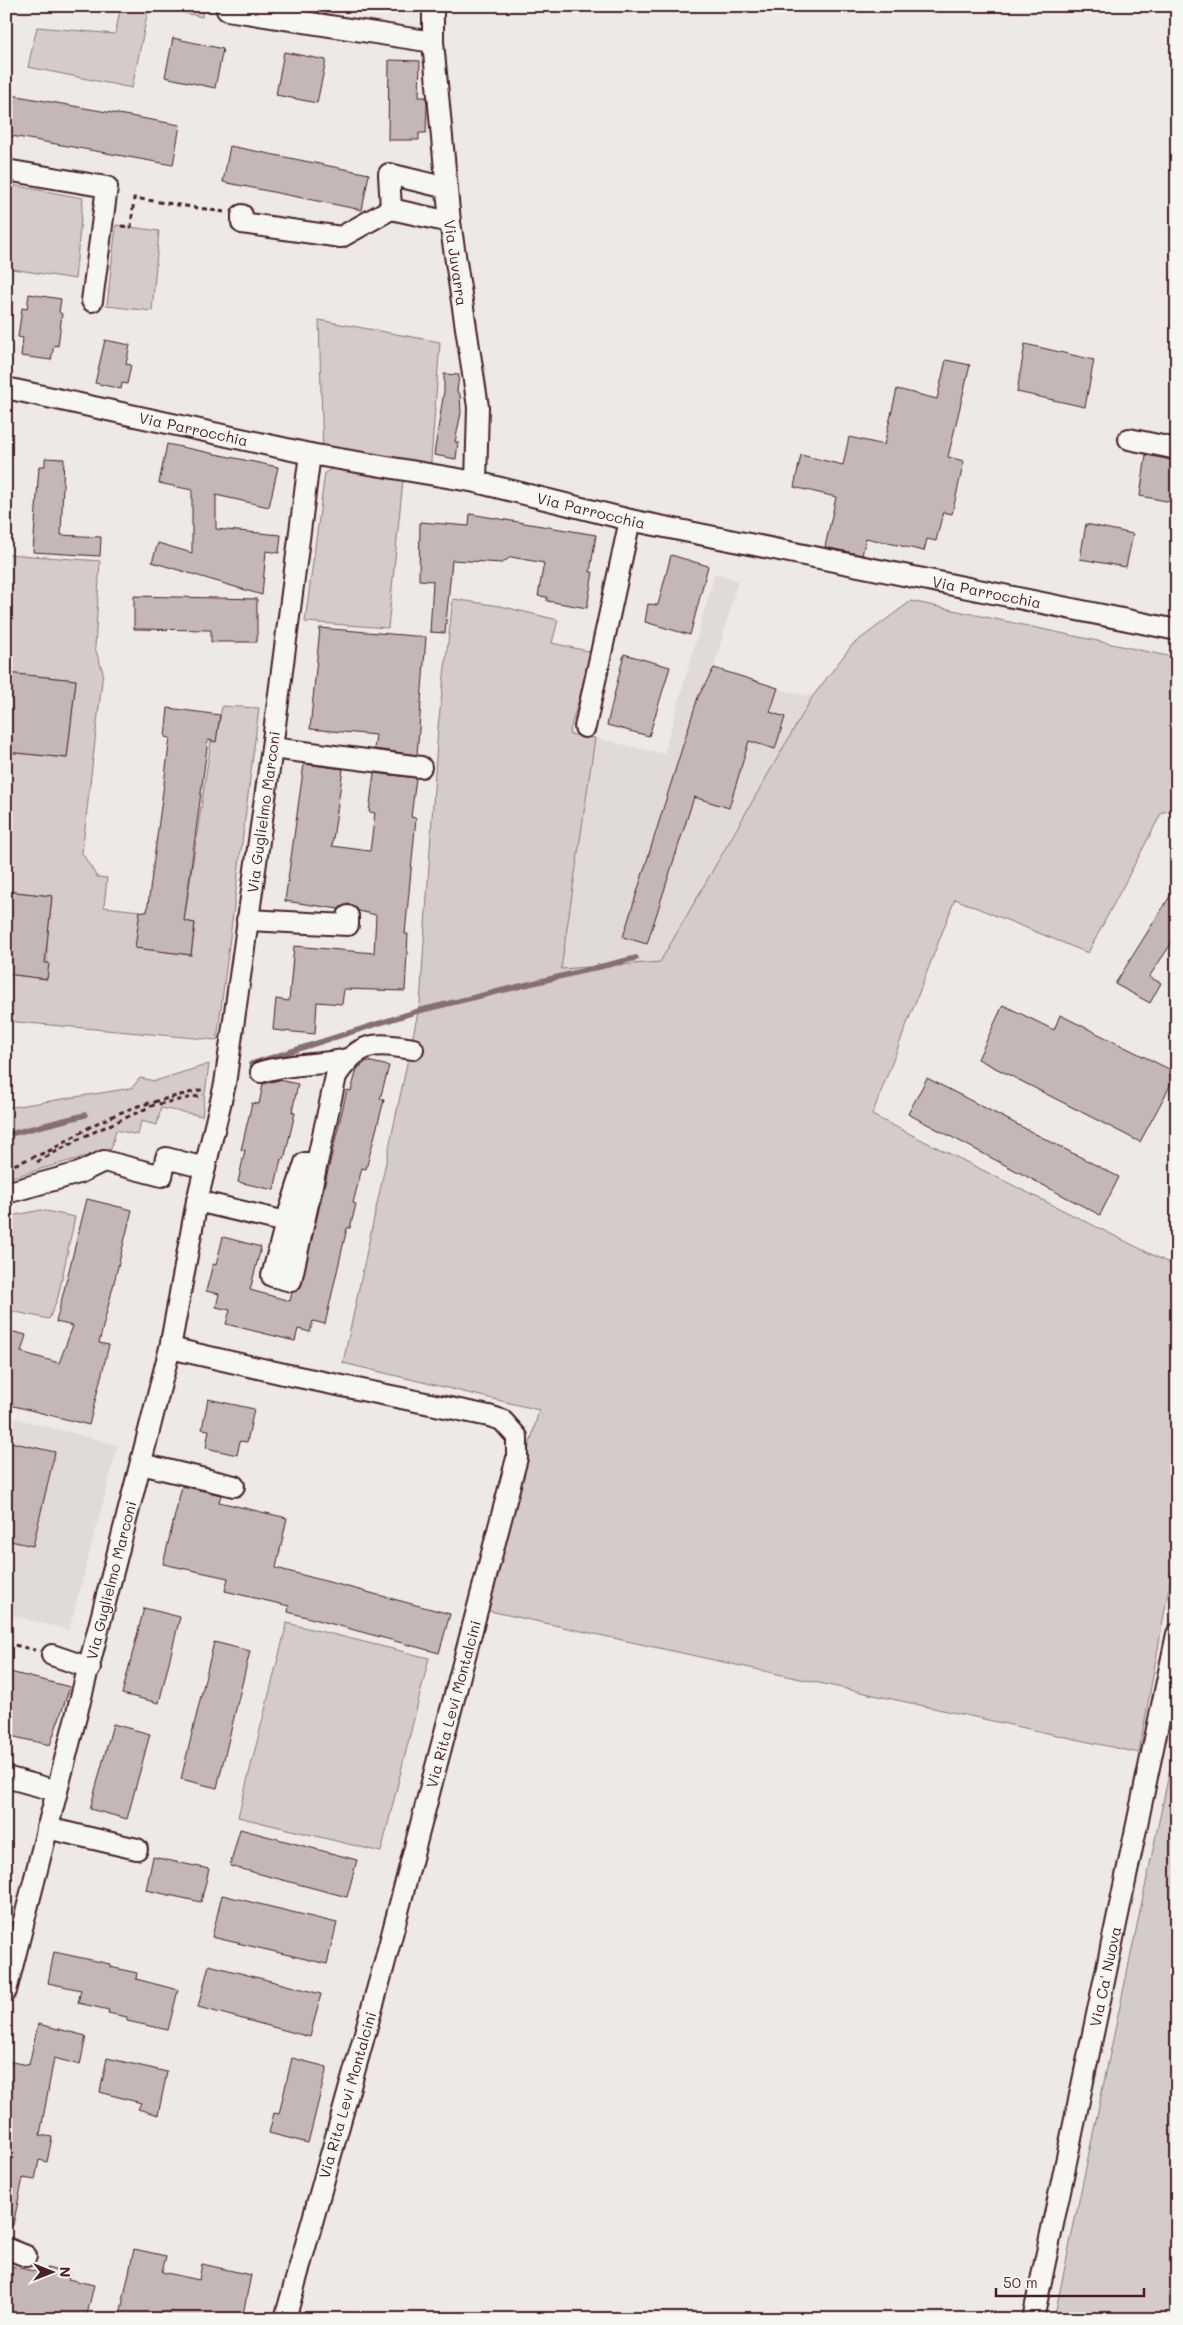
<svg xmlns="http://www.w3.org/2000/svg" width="1183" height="2325" viewBox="0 0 1183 2325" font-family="Mali,sans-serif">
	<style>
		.built { fill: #e0dad8 }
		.green { fill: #d4cbca; stroke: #8f757a }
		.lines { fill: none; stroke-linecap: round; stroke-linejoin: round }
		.stream { stroke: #886e73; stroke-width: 5.5 }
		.building { fill: #c4b7b7; stroke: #4a1f2b }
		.minor-casing { stroke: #4a1f2b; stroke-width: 24 }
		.path { stroke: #4a1f2b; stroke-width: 3; stroke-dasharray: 5 4; stroke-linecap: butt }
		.minor { stroke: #f6f6f2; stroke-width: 20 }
		.labels { text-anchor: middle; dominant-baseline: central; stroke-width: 4.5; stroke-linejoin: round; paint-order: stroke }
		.street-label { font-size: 15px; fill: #4a1f2b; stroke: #f6f6f2 }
	</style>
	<rect width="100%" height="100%" fill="#ece9e6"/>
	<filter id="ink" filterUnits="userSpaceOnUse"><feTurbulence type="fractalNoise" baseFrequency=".02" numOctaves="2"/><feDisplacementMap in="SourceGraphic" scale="10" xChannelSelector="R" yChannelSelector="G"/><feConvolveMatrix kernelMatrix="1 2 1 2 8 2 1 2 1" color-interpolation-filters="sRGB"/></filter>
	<g filter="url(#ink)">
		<path class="built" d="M 715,573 L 738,580 L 714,668 L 790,692 L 813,696 L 659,963 L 561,969 L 595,738 L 664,754 Z
			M 6,1416 L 118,1445 L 69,1630 L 6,1614 Z"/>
		<path class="green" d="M 121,6 L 149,6 L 132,88 L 28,67 L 37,27 L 115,34 Z
			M 154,6 L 203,6 L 202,17 Z
			M 6,184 L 83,198 L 75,279 L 6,268 Z
			M 116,225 L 159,231 L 152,311 L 107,306 Z
			M 319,320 L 440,342 L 430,474 L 323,456 Z
			M 334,467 L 403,480 L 388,628 L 305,622 L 325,473 Z
			M 6,554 L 100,561 L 95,648 L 103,672 L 82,853 L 97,877 L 107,878 L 104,907 L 140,911 L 136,948 L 191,955 L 195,923 L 184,921 L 211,741 L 216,741 L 222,706 L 259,708 L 217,1040 L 6,1021 L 6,974 L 47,979 L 47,942 L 52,896 L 6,891 L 6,752 L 67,758 L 76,680 L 6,673 Z
			M 453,599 L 500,606 L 558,620 L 552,643 L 592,652 L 569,734 L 595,738 L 561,969 L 660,962 L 813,696 L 852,645 L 911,601 L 1177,658 L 1177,811 L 1162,812 L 1088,953 L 955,899 L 872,1115 L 1177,1267 L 1177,1543 L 1139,1753 L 485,1610 L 539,1410 L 343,1363 L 420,1003 L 438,727 Z
			M 209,1064 L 202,1116 L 161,1108 L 157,1125 L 141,1121 L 138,1135 L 116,1130 L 111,1149 L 6,1179 L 6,1108 L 132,1088 L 140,1078 L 155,1081 Z
			M 41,1210 L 75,1217 L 58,1297 L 49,1319 L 6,1310 L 6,1217 Z
			M 287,1623 L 429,1658 L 381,1852 L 238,1817 Z
			M 1177,1736 L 1177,2319 L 1054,2319 Z"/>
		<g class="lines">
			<path class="stream" d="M 251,1064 L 418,1011 L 636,958
				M 6,1135 L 85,1115"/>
		</g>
		<path class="building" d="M 173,38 L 223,49 L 215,88 L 165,77 Z
			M 284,52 L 326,60 L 317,103 L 276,95 Z
			M 389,60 L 420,61 L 419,97 L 426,97 L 427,106 L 426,133 L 419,133 L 419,140 L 388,140 Z
			M 6,94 L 180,125 L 173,165 L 6,135 Z
			M 230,146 L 369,174 L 362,210 L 223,182 Z
			M 29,294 L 61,299 L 59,312 L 62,314 L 58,346 L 54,345 L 51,360 L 21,356 L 23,338 L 18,337 L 22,308 L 27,309 Z
			M 105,340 L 130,345 L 126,364 L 131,365 L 127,384 L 122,383 L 121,389 L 95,383 Z
			M 1025,344 L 1094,360 L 1085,407 L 1017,392 Z
			M 946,360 L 970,365 L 948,457 L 964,461 L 952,514 L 943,512 L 936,541 L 927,539 L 924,551 L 866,538 L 862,555 L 825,547 L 836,497 L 794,487 L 801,455 L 843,465 L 849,437 L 884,445 L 897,389 L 937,399 Z
			M 444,374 L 459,375 L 457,392 L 460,394 L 461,413 L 455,442 L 458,442 L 456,459 L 434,455 L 444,391 Z
			M 167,444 L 278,467 L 269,507 L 216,495 L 216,529 L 281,535 L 279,553 L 266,551 L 262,595 L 152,562 L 158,543 L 192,553 L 192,490 L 159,483 Z
			M 1146,455 L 1177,461 L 1177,503 L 1140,496 Z
			M 45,458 L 64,459 L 61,535 L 101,537 L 100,556 L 33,552 L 39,466 L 45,466 Z
			M 470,514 L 596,535 L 590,572 L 593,572 L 587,608 L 547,601 L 547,597 L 538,596 L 544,563 L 511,557 L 502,563 L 452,560 L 445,633 L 430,632 L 433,581 L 419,580 L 420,522 L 469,526 Z
			M 1086,524 L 1133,534 L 1126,567 L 1080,559 Z
			M 671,555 L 708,566 L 690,635 L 645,622 L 648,604 L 658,605 Z
			M 134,596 L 257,599 L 257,642 L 211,642 L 211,630 L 134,629 Z
			M 320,628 L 426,637 L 417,755 L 374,749 L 376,735 L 310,729 Z
			M 624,654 L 670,667 L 649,736 L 607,725 Z
			M 714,668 L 778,688 L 770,712 L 785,717 L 775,749 L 749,741 L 729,808 L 694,797 L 647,944 L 623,937 L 698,697 Z
			M 6,673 L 76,680 L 67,758 L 6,752 Z
			M 168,708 L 220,715 L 216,742 L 208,740 L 184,921 L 195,923 L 191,955 L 135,948 L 140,911 L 147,912 L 170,738 L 165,737 Z
			M 304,764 L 343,769 L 332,846 L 370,851 L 375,813 L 369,812 L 374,773 L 416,778 L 411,817 L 416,818 L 405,934 L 408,934 L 405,991 L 344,989 L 342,1004 L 317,1002 L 315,1034 L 273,1030 L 276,999 L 289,1001 L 294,946 L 374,953 L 376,915 L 359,911 L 354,906 L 348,904 L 339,909 L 285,901 Z
			M 1177,885 L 1177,935 L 1149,977 L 1161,983 L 1150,1003 L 1115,984 Z
			M 6,891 L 52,896 L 45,963 L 49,963 L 47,979 L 6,974 Z
			M 1003,1005 L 1054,1030 L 1060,1015 L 1177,1073 L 1140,1142 L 978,1059 Z
			M 367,1061 L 389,1066 L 380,1099 L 384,1100 L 366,1169 L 362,1168 L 353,1203 L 356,1204 L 350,1228 L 347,1228 L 325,1324 L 313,1321 L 310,1332 L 298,1329 L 295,1341 L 226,1324 L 230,1310 L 216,1307 L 219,1294 L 206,1291 L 213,1264 L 216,1265 L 223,1237 L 261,1247 L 250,1290 L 290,1301 L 292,1292 L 300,1289 L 347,1090 L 351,1091 L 357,1069 Z
			M 927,1078 L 1119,1177 L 1100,1215 L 908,1114 Z
			M 279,1080 L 298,1084 L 292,1112 L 295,1113 L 284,1160 L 281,1159 L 274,1190 L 238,1182 L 245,1150 L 241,1150 L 252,1103 L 259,1104 L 263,1084 Z
			M 87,1199 L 132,1210 L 99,1343 L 109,1345 L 89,1425 L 6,1404 L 6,1330 L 26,1335 L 21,1352 L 59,1363 L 73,1326 L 56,1322 Z
			M 208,1399 L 254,1409 L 247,1442 L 240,1441 L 237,1455 L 206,1448 L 209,1430 L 202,1429 Z
			M 6,1441 L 55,1452 L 33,1546 L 6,1540 Z
			M 182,1486 L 221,1495 L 219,1502 L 287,1518 L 276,1568 L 450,1614 L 439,1653 L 288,1612 L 289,1606 L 225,1591 L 228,1578 L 163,1564 Z
			M 144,1608 L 180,1617 L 159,1703 L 122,1694 Z
			M 214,1642 L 250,1651 L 217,1788 L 181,1779 Z
			M 6,1671 L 70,1687 L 50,1745 L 6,1735 Z
			M 113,1724 L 150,1734 L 127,1819 L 90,1809 Z
			M 240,1829 L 357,1860 L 347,1897 L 230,1866 Z
			M 153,1857 L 209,1869 L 201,1902 L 146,1890 Z
			M 222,1895 L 337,1923 L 327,1964 L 212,1937 Z
			M 54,1952 L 110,1964 L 110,1967 L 137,1973 L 136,1979 L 178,1990 L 168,2030 L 127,2021 L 127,2017 L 108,2013 L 109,2010 L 78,2003 L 81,1990 L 48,1983 Z
			M 209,1965 L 321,1994 L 310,2037 L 198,2007 Z
			M 38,2024 L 86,2036 L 80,2065 L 54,2058 L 40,2135 L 52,2137 L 47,2162 L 39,2160 L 35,2180 L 23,2178 L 13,2225 L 6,2224 L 6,2061 L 29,2065 Z
			M 107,2058 L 167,2072 L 158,2115 L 138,2109 L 141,2103 L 100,2092 Z
			M 292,2058 L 327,2067 L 308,2143 L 269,2133 L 274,2113 L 279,2114 Z
			M 134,2249 L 166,2256 L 162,2272 L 199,2280 L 202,2264 L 251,2275 L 242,2319 L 138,2319 L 120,2315 Z
			M 6,2265 L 47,2274 L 47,2268 L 69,2274 L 68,2279 L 94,2285 L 86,2319 L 6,2319 Z"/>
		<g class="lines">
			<defs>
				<g id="minor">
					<path id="s1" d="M 433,6 L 433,42 L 450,222 L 478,407 L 476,482"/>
					<path d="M 227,10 L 433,42"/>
					<path d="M 6,170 L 107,187 L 92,301"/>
					<path d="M 391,209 L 389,174 L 447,188"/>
					<path d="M 242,215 L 242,223 L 341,237 L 391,209 L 450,222"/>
					<path id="s2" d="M 6,388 L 310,454 L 476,482 L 630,520 L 1177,630"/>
					<path d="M 1129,439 L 1177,449"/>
					<path d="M 585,727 L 630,520"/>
					<path d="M 272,748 L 421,767"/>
					<path d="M 247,920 L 348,925 L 348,916"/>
					<path d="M 261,1072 C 289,1063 318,1066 347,1059"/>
					<path d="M 6,1193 L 79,1173 L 104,1161 L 162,1176 L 166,1158 L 205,1168"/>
					<path d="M 197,1201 L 286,1222 L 272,1276 L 291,1281 L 336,1076 C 360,1040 375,1043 413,1049"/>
					<path d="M 298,1225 L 286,1222 L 305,1163 L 312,1164"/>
					<path d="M 170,1348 L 284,1374 L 489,1416 L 502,1420 L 517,1437 L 517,1458 L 384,1965 L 285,2319"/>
					<path d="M 141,1464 L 234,1486"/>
					<path d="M 52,1655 L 90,1668"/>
					<path d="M 6,1777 L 57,1791"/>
					<path d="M 47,1828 L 137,1849"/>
					<path id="s3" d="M 6,1991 L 170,1348 L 197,1201 L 225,1084 L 272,748 L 310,454"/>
					<path d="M 6,2248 L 26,2256"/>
					<path id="s4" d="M 1033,2319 L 1177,1634"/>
				</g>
			</defs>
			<use href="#minor" class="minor-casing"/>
			<path class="path" d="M 121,226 L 131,227 L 134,198 L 224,212
				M 37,1162 L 85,1136 L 154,1105 L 203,1095
				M 6,1168 L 51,1150 L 95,1124 L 117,1114 L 138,1106 L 204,1089
				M 6,1643 L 35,1650"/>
			<use href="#minor" class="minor"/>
		</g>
	</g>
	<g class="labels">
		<g class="street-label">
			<text stroke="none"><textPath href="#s1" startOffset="258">Via Juvarra</textPath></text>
			<text stroke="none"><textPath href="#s2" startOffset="192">Via Parrocchia</textPath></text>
			<text stroke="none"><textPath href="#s2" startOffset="598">Via Parrocchia</textPath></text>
			<text stroke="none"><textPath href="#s2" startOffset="1002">Via Parrocchia</textPath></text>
			<text stroke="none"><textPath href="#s3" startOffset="1208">Via Guglielmo Marconi</textPath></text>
			<text stroke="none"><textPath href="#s3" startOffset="424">Via Guglielmo Marconi</textPath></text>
			<text transform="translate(453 1704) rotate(-75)">Via Rita Levi Montalcini</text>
			<text stroke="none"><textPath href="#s4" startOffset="350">Via Ca' Nuova</textPath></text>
			<text transform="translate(347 2095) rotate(-74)">Via Rita Levi Montalcini</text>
		</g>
	</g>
	<rect width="1183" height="2325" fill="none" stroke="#f6f6f2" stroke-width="25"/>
	<rect x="12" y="12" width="1158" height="2300" fill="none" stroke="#4a1f2b" stroke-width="2" filter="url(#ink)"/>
	<g transform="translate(52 2272) rotate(90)" stroke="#f6f6f2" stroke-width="4" paint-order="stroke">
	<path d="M0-4L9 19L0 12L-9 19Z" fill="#4a1f2b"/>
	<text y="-8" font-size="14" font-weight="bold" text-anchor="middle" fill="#4a1f2b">N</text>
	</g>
	<path d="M996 2288v8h148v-8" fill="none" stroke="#4a1f2b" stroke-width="2.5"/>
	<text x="1003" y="2288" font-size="15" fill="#4a1f2b" stroke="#f6f6f2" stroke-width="4" paint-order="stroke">50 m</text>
</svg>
